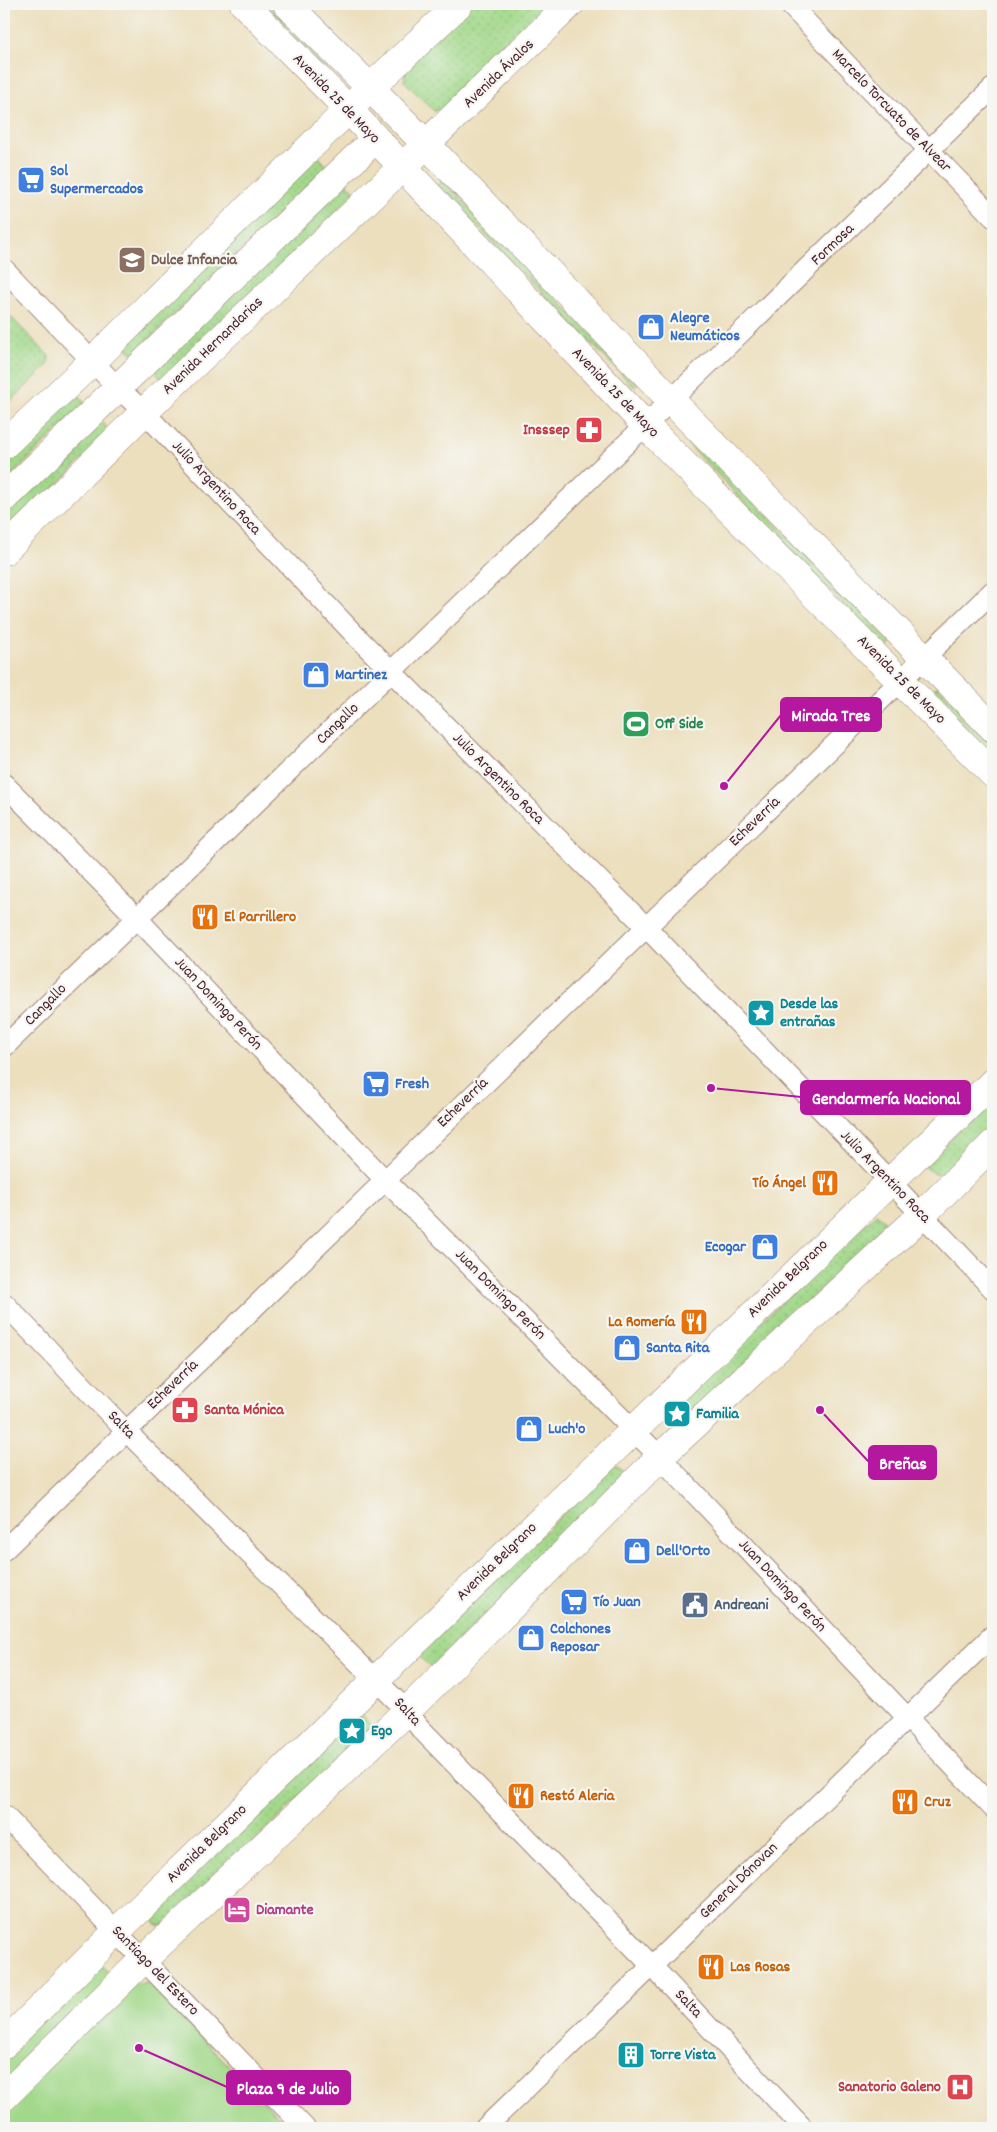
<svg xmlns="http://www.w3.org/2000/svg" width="997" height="2132" viewBox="0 0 997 2132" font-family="Dekko,sans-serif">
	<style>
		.grass { fill: url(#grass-dots); stroke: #767c5a }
		.green { fill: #a1d889; stroke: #767c5a }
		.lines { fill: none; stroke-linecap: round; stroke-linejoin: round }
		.street-casing { stroke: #9b7f74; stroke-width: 22 }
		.secondary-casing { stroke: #9b7f74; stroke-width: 29 }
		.primary-casing { stroke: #9b7f74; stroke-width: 29 }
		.street { stroke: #fff; stroke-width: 20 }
		.secondary { stroke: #fff; stroke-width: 28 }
		.primary { stroke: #fff; stroke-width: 28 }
		.labels { text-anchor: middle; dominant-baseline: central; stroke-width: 4.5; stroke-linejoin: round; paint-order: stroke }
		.street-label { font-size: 16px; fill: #4a1f2b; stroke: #f6f6f2 }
		.shop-label { font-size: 16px; font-weight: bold; fill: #366cbe; stroke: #f6f6f2; text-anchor: start }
		.education-label { font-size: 16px; font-weight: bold; fill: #785e54; stroke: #f6f6f2; text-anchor: start }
		.health-label { font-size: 16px; font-weight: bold; fill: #be3a42; stroke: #f6f6f2; text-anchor: end }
		.leisure-label { font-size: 16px; font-weight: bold; fill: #27864d; stroke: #f6f6f2; text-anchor: start }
		.food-label { font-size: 16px; font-weight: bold; fill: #c56008; stroke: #f6f6f2; text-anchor: start }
		.culture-label { font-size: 16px; font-weight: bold; fill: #0d838f; stroke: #f6f6f2; text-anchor: start }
		.service-label { font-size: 16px; font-weight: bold; fill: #4e5e75; stroke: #f6f6f2; text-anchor: start }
		.hotel-label { font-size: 16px; font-weight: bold; fill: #b23c85; stroke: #f6f6f2; text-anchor: start }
		.leader { fill: none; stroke: #b5179e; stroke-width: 2 }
		.callout-dot { fill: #b5179e; stroke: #f6f6f2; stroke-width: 2 }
		.callout { fill: #b5179e; stroke: #b5179e; stroke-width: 2 }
		.callout-label { font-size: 18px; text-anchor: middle; font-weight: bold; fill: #fff }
	</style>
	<defs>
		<pattern id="grass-dots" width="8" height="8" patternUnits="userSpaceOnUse" patternTransform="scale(1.25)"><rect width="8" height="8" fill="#a1d889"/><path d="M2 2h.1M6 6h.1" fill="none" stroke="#8cb976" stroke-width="1.8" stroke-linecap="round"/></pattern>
	</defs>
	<rect width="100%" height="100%" fill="#f6f6f2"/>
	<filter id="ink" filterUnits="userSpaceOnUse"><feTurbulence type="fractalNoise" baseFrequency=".02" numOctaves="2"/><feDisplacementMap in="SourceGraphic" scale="10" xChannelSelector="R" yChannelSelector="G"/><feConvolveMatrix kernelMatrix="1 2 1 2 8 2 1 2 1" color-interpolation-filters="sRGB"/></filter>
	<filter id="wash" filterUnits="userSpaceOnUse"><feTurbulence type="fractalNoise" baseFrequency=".0096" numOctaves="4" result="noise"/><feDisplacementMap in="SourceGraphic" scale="20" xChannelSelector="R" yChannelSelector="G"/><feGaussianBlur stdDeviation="1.12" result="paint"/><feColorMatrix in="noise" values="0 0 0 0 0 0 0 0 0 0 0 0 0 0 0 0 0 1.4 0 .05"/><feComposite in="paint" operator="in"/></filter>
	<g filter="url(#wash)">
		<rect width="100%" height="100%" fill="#ecdfbd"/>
		<path class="grass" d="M 257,4 L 268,4 L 329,66 L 324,72 Z
			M 470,4 L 554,4 L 446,109 L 434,111 L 404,81 L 406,67 Z
			M 314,152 L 327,166 L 134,354 L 121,344 Z
			M 444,180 L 638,384 L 634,387 L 437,185 Z
			M 347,183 L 358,195 L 163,381 L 151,367 Z
			M 4,310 L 49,356 L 48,365 L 4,408 Z
			M 75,389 L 85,404 L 4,483 L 4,457 Z
			M 99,418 L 110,432 L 4,537 L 4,512 Z
			M 684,434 L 688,434 L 891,643 L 890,646 L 886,648 L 683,439 Z
			M 938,686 L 993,744 L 993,756 L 931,691 Z
			M 993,1094 L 993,1126 L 943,1175 L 934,1174 L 925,1166 Z
			M 876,1214 L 884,1220 L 884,1227 L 677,1428 L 671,1426 L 664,1413 Z
			M 616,1464 L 627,1476 L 434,1671 L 417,1654 Z
			M 357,1711 L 373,1727 L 168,1924 L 159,1926 L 148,1917 Z"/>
		<path class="green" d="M 98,1962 L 113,1978 L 4,2088 L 4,2056 Z
			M 148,1983 L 290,2128 L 4,2128 L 4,2111 L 130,1985 Z"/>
	</g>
	<g filter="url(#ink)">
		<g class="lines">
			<defs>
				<path id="street" d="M 789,4 L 993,217
					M 4,269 L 118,388 L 144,412 L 356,636 L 646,927 L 993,1289
					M 4,784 L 136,917 L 384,1179 L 660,1457 L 993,1808
					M 4,1047 L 993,88
					M 4,1303 L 126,1431 L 407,1711 L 420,1728 L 651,1965 L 803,2128
					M 4,1550 L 993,591
					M 4,1815 L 305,2128
					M 485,2128 L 993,1635"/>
				<path id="secondary" d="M 370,88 L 459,4
					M 426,144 L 570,4
					M 4,2044 L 116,1932 L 993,1082
					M 4,2097 L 144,1959 L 407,1711 L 660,1457 L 922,1215 L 993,1144"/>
				<path id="primary" d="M 244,4 L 349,110 L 646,426 L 993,774
					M 287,4 L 426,144 L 692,422 L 993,728
					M 4,445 L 93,361 L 362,96
					M 4,498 L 375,139
					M 4,551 L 144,412 L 415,155"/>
			</defs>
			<use href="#street" class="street-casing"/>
			<use href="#secondary" class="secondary-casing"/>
			<use href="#primary" class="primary-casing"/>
			<use href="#street" class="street"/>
			<use href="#secondary" class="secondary"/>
			<use href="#primary" class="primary"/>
		</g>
	</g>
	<defs>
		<symbol id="supermarket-square" viewBox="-11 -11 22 22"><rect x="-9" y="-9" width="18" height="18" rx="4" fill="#3f7fe0" stroke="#f6f6f2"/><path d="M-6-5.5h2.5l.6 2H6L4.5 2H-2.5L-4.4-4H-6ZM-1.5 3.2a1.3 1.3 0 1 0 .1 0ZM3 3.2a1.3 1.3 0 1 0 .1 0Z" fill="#fff"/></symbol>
		<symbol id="school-square" viewBox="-11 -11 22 22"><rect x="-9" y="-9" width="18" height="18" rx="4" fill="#8d6e63" stroke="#f6f6f2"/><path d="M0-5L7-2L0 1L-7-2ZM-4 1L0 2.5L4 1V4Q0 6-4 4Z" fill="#fff"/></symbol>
		<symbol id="shop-square" viewBox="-11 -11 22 22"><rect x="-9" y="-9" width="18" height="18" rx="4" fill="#3f7fe0" stroke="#f6f6f2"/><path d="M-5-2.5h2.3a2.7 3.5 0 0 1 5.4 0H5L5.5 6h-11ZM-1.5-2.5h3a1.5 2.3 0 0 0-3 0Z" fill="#fff"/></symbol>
		<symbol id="pharmacy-square" viewBox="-11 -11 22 22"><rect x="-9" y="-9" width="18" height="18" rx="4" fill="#e0444e" stroke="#f6f6f2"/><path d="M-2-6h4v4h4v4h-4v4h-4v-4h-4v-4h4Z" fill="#fff"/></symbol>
		<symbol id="stadium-square" viewBox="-11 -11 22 22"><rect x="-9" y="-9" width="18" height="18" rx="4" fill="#2e9e5b" stroke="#f6f6f2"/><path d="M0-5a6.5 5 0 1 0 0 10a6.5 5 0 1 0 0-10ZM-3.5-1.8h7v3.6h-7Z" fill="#fff"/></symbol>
		<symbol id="restaurant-square" viewBox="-11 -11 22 22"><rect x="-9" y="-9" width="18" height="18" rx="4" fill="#e8710a" stroke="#f6f6f2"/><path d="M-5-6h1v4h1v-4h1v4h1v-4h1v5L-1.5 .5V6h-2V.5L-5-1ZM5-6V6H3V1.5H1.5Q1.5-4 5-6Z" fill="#fff"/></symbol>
		<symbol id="sight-square" viewBox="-11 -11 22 22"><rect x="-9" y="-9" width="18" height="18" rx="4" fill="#0f9aa8" stroke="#f6f6f2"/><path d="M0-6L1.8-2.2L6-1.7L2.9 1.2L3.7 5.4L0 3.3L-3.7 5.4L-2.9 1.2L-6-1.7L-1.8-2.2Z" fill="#fff"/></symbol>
		<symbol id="civic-square" viewBox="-11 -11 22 22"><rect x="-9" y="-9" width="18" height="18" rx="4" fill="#5c6f8a" stroke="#f6f6f2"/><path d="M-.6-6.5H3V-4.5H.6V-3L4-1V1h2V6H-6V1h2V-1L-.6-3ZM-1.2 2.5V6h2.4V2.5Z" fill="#fff"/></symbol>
		<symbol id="hotel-square" viewBox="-11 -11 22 22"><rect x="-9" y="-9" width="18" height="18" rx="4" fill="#d1479c" stroke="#f6f6f2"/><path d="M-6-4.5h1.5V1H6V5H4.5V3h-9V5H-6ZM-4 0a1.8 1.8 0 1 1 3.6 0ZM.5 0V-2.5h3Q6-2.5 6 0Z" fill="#fff"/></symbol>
		<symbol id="building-square" viewBox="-11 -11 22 22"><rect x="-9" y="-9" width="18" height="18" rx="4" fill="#0f9aa8" stroke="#f6f6f2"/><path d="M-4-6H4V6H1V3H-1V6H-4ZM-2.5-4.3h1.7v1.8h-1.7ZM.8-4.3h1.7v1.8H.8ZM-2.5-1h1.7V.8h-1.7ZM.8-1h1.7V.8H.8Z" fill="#fff"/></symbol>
		<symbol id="hospital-square" viewBox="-11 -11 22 22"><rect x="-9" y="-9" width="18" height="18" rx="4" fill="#e0444e" stroke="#f6f6f2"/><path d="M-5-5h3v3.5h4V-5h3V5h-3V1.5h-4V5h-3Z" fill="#fff"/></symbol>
	</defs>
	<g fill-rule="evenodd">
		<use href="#supermarket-square" x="15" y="164" width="32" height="32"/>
		<use href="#school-square" x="116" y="244" width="32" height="32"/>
		<use href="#shop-square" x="635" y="311" width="32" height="32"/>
		<use href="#pharmacy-square" x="573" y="414" width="32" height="32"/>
		<use href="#shop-square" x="300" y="659" width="32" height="32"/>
		<use href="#stadium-square" x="620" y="708" width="32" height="32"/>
		<use href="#restaurant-square" x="189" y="901" width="32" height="32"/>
		<use href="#sight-square" x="745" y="997" width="32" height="32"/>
		<use href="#supermarket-square" x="360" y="1068" width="32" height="32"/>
		<use href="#restaurant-square" x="809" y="1167" width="32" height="32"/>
		<use href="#shop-square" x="749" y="1231" width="32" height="32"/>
		<use href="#restaurant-square" x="678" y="1306" width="32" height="32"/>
		<use href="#shop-square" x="611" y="1332" width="32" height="32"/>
		<use href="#pharmacy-square" x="169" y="1394" width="32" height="32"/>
		<use href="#sight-square" x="661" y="1398" width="32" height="32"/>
		<use href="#shop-square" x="513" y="1413" width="32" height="32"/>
		<use href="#shop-square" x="621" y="1535" width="32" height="32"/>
		<use href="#supermarket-square" x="558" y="1586" width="32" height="32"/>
		<use href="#civic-square" x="679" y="1589" width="32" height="32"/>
		<use href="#shop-square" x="515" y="1622" width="32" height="32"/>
		<use href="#sight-square" x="336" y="1715" width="32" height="32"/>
		<use href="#restaurant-square" x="505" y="1780" width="32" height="32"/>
		<use href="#restaurant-square" x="889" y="1786" width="32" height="32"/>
		<use href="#hotel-square" x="221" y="1894" width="32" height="32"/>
		<use href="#restaurant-square" x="695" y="1951" width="32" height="32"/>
		<use href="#building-square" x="615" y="2039" width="32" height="32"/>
		<use href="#hospital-square" x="944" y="2071" width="32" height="32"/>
	</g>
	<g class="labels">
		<g class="street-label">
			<text transform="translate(499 74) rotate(-44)">Avenida Ávalos</text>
			<text transform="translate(336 99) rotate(46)">Avenida 25 de Mayo</text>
			<text transform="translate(891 111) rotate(46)">Marcelo Torcuato de Alvear</text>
			<text transform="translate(833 245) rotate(-44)">Formosa</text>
			<text transform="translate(213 346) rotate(-44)">Avenida Hernandarias</text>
			<text transform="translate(615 393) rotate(46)">Avenida 25 de Mayo</text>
			<text transform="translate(216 488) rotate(47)">Julio Argentino Roca</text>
			<text transform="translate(901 680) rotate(45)">Avenida 25 de Mayo</text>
			<text transform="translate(338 724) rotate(-44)">Cangallo</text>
			<text transform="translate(498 779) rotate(45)">Julio Argentino Roca</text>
			<text transform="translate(755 822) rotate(-44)">Echeverría</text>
			<text transform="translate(218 1004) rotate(47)">Juan Domingo Perón</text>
			<text transform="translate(46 1005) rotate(-45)">Cangallo</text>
			<text transform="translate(463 1103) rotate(-44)">Echeverría</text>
			<text transform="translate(885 1177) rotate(46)">Julio Argentino Roca</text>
			<text transform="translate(788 1279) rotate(-44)">Avenida Belgrano</text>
			<text transform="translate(500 1295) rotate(45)">Juan Domingo Perón</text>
			<text transform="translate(173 1385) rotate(-44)">Echeverría</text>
			<text transform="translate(121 1425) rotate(46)">Salta</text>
			<text transform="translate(497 1562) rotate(-44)">Avenida Belgrano</text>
			<text transform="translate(782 1586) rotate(47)">Juan Domingo Perón</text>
			<text transform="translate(407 1712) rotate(48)">Salta</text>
			<text transform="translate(207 1844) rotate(-44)">Avenida Belgrano</text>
			<text transform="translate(739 1881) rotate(-44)">General Dónovan</text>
			<text transform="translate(155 1971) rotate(46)">Santiago del Estero</text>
			<text transform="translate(688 2004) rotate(47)">Salta</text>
		</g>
		<g class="shop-label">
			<text x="50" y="171">Sol<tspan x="50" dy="18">Supermercados</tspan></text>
			<text x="670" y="318">Alegre<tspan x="670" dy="18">Neumáticos</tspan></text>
			<text x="335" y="675">Martinez</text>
			<text x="395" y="1084">Fresh</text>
			<text x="746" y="1247" text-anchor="end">Ecogar</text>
			<text x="646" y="1348">Santa Rita</text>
			<text x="548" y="1429">Luch'o</text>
			<text x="656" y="1551">Dell'Orto</text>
			<text x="593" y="1602">Tío Juan</text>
			<text x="550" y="1629">Colchones<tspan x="550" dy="18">Reposar</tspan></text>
		</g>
		<g class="education-label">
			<text x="151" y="260">Dulce Infancia</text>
		</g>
		<g class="health-label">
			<text x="570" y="430">Insssep</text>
			<text x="204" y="1410" text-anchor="start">Santa Mónica</text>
			<text x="941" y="2087">Sanatorio Galeno</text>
		</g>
		<g class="leisure-label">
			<text x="655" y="724">Off Side</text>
		</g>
		<g class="food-label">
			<text x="224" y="917">El Parrillero</text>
			<text x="806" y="1183" text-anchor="end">Tío Ángel</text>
			<text x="675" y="1322" text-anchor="end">La Romería</text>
			<text x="540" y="1796">Restó Aleria</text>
			<text x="924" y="1802">Cruz</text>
			<text x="730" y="1967">Las Rosas</text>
		</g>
		<g class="culture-label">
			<text x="780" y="1004">Desde las<tspan x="780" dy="18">entrañas</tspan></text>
			<text x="696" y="1414">Familia</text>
			<text x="371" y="1731">Ego</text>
			<text x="650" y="2055">Torre Vista</text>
		</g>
		<g class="service-label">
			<text x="714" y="1605">Andreani</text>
		</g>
		<g class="hotel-label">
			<text x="256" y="1910">Diamante</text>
		</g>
	</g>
	<path class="leader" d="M724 786L781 715M711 1088L801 1097M820 1410L869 1462M139 2048L227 2087"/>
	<g class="callout-dot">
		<circle cx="724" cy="786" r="5"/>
		<circle cx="711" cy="1088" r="5"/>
		<circle cx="820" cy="1410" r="5"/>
		<circle cx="139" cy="2048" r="5"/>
	</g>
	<g class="callout">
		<rect x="781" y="698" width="100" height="33" rx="5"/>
		<rect x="801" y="1081" width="169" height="33" rx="5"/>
		<rect x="869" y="1446" width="67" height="33" rx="5"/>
		<rect x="227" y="2071" width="123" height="33" rx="5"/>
	</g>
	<g class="callout-label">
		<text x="831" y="721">Mirada Tres</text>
		<text x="886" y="1104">Gendarmería Nacional</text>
		<text x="903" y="1469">Breñas</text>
		<text x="288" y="2094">Plaza 9 de Julio</text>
	</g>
	<rect width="997" height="2132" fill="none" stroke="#f6f6f2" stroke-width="20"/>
</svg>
